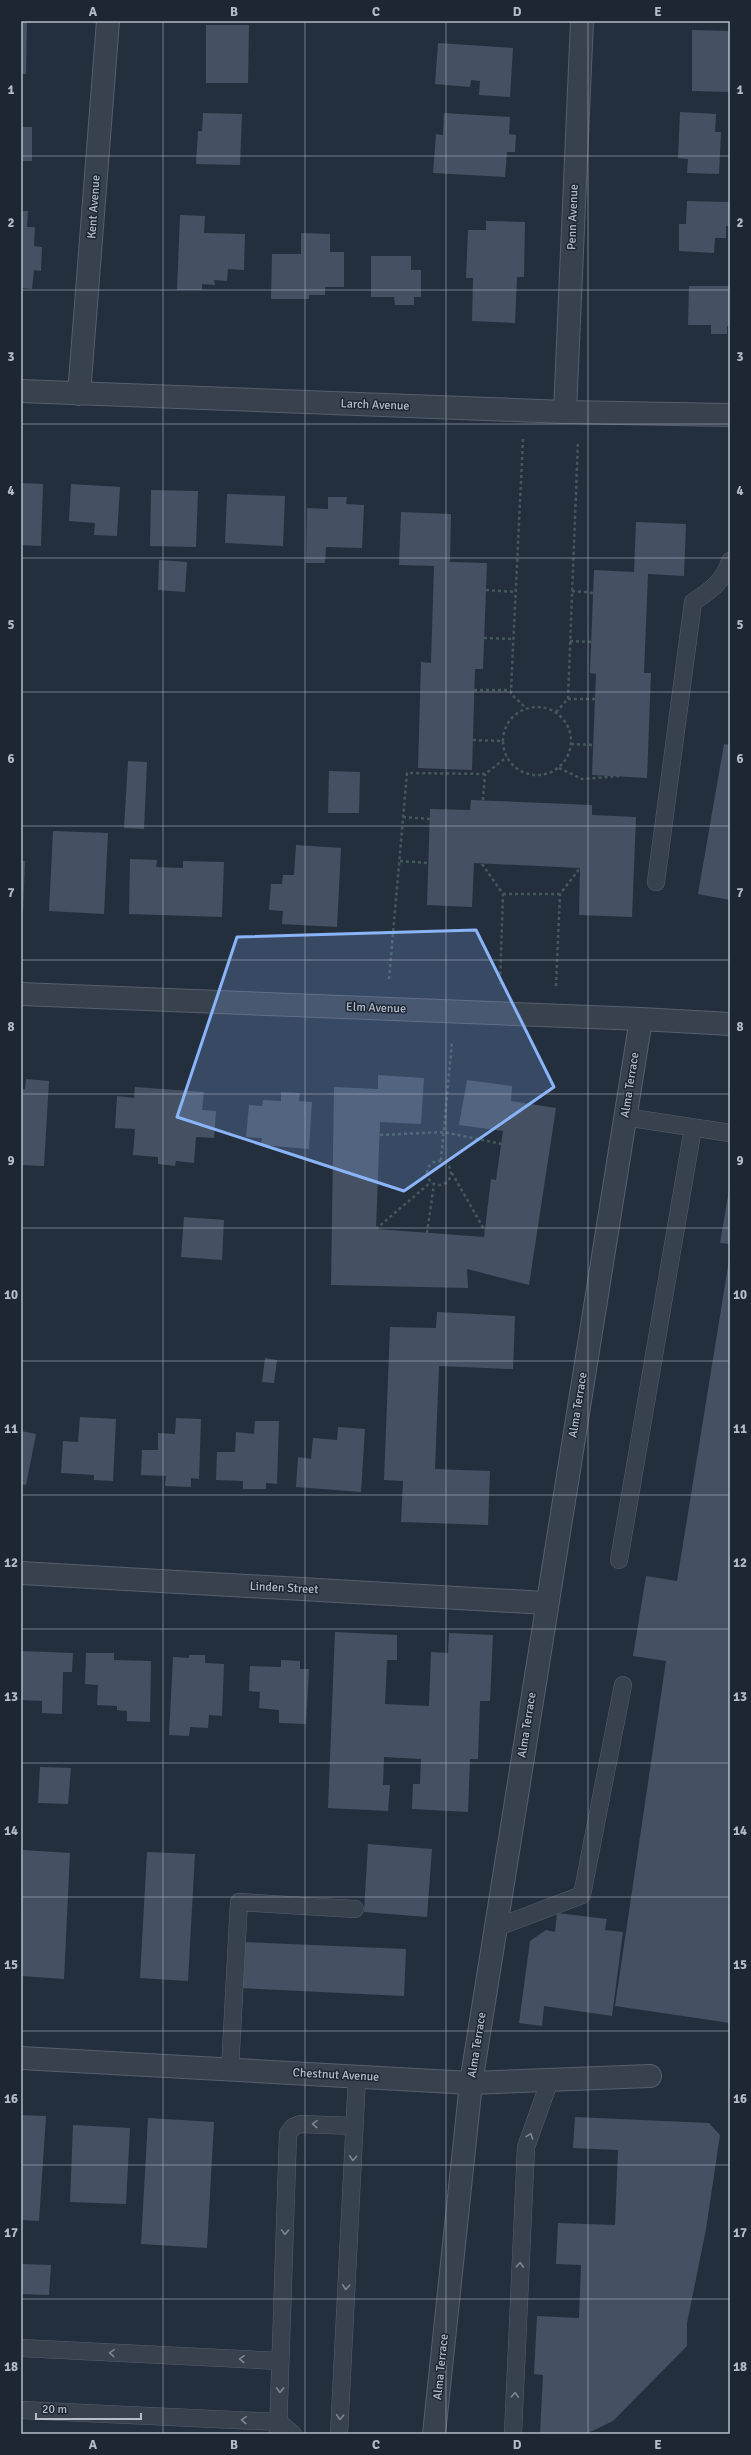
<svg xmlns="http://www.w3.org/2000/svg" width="751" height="2455" viewBox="0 0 751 2455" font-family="Signika,sans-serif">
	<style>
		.building { fill: #455162 }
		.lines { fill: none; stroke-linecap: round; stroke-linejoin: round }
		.lane-casing { stroke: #565f6c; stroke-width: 18 }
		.street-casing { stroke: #565f6c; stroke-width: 24 }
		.path { stroke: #44595c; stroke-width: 2.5; stroke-dasharray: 3 3; stroke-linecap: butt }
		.lane { stroke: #38414e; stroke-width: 17 }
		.street { stroke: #38414e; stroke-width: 22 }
		.oneway { stroke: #7c8592 }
		.marked { fill: #8ab4f8; fill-opacity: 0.2; stroke: #8ab4f8; stroke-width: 3; stroke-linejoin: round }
		.grid { fill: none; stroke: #b4bcc9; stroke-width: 1; stroke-opacity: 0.55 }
		.labels { text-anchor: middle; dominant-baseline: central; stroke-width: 3; stroke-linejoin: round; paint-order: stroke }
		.street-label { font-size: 12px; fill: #b4bcc9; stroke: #1d2633 }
		.neatline { fill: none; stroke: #b4bcc9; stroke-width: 1.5 }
		.grid-label { font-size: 13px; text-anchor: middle; font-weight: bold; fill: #b4bcc9 }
	</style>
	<rect width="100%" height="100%" fill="#242f3e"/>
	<path class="building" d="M 21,21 L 27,21 L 26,74 L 21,74 Z
		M 206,25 L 249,25 L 248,83 L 206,83 Z
		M 692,30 L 730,31 L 730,92 L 692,91 Z
		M 438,43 L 513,48 L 510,97 L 479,95 L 480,81 L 471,80 L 470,87 L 435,84 Z
		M 680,112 L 716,114 L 715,132 L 721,132 L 719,174 L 687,173 L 688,159 L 678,158 Z
		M 203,113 L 242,114 L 240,165 L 196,164 L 198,131 L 202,131 Z
		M 444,113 L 510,117 L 509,134 L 516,135 L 515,152 L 507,152 L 505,177 L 433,173 L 436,134 L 443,135 Z
		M 21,127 L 32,127 L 32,161 L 21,161 Z
		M 687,201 L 730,202 L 730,226 L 726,226 L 726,238 L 715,238 L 714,253 L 679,251 L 679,224 L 686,224 Z
		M 21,211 L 28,211 L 27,227 L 35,227 L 34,246 L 42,247 L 41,271 L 34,270 L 32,289 L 21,288 Z
		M 180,215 L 205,216 L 204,233 L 245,234 L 244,270 L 228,269 L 227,281 L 214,280 L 215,285 L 202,284 L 202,290 L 177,290 Z
		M 486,221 L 525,222 L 524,277 L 517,277 L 515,323 L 472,321 L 473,278 L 466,278 L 468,230 L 486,230 Z
		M 301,233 L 330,234 L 330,252 L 344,252 L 344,287 L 325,287 L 325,295 L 309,295 L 309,299 L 271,299 L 272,254 L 301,254 Z
		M 371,256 L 411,256 L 411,270 L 421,270 L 421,297 L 414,297 L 414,305 L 395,305 L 394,297 L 371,297 Z
		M 689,286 L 730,286 L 730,326 L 727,326 L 727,334 L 711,334 L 711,325 L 688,325 Z
		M 21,483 L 43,484 L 41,546 L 21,545 Z
		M 71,484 L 120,487 L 117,536 L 94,535 L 95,523 L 69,521 Z
		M 151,490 L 198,491 L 196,547 L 150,546 Z
		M 227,494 L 285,496 L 283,546 L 225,543 Z
		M 328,497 L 347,497 L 346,504 L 364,505 L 362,548 L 326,547 L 325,563 L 306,563 L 307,508 L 328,509 Z
		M 401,512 L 451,514 L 450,562 L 487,563 L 483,669 L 475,669 L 472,770 L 418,768 L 421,662 L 431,663 L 434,566 L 399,565 Z
		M 636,522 L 686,524 L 684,576 L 648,574 L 644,673 L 651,673 L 647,778 L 592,775 L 596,674 L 590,673 L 594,570 L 634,572 Z
		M 159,560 L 187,562 L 185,592 L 158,590 Z
		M 724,744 L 730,745 L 730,900 L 698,894 Z
		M 128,761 L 147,762 L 144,829 L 124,828 Z
		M 329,771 L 360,772 L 359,813 L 328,813 Z
		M 471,800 L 592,805 L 592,815 L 636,817 L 632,917 L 579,915 L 580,868 L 474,863 L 472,907 L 427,905 L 430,809 L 470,810 Z
		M 53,831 L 108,833 L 104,914 L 49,911 Z
		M 296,845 L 341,848 L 337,927 L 282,924 L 283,911 L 269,910 L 271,884 L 282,884 L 283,875 L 294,875 Z
		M 130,859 L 157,860 L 156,867 L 183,868 L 183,861 L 224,862 L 222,917 L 129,914 Z
		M 21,861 L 25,861 L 23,912 L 21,912 Z
		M 378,1075 L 424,1078 L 421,1124 L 380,1122 L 376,1229 L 484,1237 L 491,1179 L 496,1180 L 503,1131 L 459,1125 L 467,1080 L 512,1086 L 511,1101 L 556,1108 L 529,1285 L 467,1269 L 468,1288 L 331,1285 L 334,1087 L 378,1089 Z
		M 26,1079 L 49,1081 L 44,1166 L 21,1165 L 21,1089 L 25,1089 Z
		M 135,1087 L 204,1092 L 202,1110 L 216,1111 L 214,1138 L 196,1137 L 194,1163 L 176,1161 L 175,1166 L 158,1164 L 158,1157 L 133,1155 L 135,1129 L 115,1128 L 117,1096 L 134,1098 Z
		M 281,1092 L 300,1093 L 299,1101 L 312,1102 L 309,1149 L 261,1145 L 262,1138 L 246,1137 L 249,1105 L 262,1106 L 263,1100 L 281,1101 Z
		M 729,1190 L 730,1190 L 730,1244 L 720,1243 Z
		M 184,1217 L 224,1220 L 222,1260 L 181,1257 Z
		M 730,1254 L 730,2023 L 615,2006 L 666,1661 L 633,1656 L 646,1576 L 677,1581 Z
		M 437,1312 L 515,1316 L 513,1369 L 439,1366 L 435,1469 L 490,1471 L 488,1525 L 401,1522 L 403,1481 L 384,1480 L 390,1327 L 436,1328 Z
		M 265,1358 L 277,1360 L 274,1383 L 262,1382 Z
		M 80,1417 L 116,1419 L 113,1481 L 94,1480 L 94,1475 L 61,1473 L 63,1441 L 78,1442 Z
		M 176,1418 L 201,1419 L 199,1479 L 191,1478 L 191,1487 L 165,1486 L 166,1476 L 141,1475 L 142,1450 L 158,1450 L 158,1433 L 175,1434 Z
		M 255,1421 L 279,1421 L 277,1484 L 266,1483 L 266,1489 L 243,1489 L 243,1481 L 216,1480 L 217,1452 L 235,1452 L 236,1432 L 254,1434 Z
		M 338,1427 L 365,1429 L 361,1492 L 296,1487 L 298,1457 L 311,1459 L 313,1438 L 337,1440 Z
		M 21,1431 L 36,1434 L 26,1485 L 21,1484 Z
		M 335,1632 L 397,1635 L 397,1660 L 387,1660 L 385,1704 L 429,1706 L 431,1652 L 448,1653 L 449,1633 L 493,1635 L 490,1701 L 480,1701 L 478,1759 L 470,1759 L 468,1812 L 412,1809 L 413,1784 L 420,1784 L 421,1759 L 384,1757 L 383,1785 L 390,1785 L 388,1811 L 328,1808 Z
		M 21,1651 L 73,1653 L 72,1672 L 63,1672 L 62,1714 L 42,1713 L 42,1701 L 21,1700 Z
		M 86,1653 L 114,1653 L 114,1660 L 151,1661 L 150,1722 L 127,1721 L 127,1711 L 117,1710 L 117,1706 L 97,1705 L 98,1685 L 85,1684 Z
		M 189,1655 L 205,1655 L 205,1663 L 224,1664 L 222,1716 L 209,1715 L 208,1728 L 190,1727 L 189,1736 L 169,1735 L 173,1657 L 189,1658 Z
		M 281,1660 L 300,1661 L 300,1669 L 309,1669 L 306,1724 L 279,1723 L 279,1710 L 259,1708 L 260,1692 L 249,1691 L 250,1666 L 281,1667 Z
		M 40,1767 L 71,1768 L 68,1804 L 38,1803 Z
		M 368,1844 L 432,1849 L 427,1917 L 364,1912 Z
		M 23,1850 L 70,1853 L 64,1979 L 21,1976 Z
		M 147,1852 L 195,1854 L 188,1981 L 140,1978 Z
		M 557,1913 L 607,1919 L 605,1930 L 623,1932 L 612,2016 L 544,2006 L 542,2026 L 519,2023 L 530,1941 L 546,1930 L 555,1932 Z
		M 242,1942 L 406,1949 L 404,1996 L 240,1988 Z
		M 21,2115 L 46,2116 L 39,2221 L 21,2220 Z
		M 575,2117 L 709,2123 L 720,2135 L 706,2229 L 687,2323 L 687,2346 L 613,2421 L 586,2434 L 540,2434 L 543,2375 L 534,2374 L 537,2316 L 579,2318 L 581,2265 L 556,2264 L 558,2223 L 615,2225 L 618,2150 L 573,2148 Z
		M 148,2118 L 214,2122 L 207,2248 L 141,2244 Z
		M 73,2125 L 130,2128 L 126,2204 L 70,2202 Z
		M 21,2264 L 51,2265 L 49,2295 L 21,2294 Z"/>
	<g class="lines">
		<defs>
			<path id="lane" d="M 656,882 L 693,602 C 710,591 724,581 730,561
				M 625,1117 L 730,1133
				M 619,1560 L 693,1128
				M 495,1928 L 582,1895 L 623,1685
				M 230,2069 L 239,1902 L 355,1909
				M 21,2348 L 280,2361
				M 21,2410 L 279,2422 L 293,2434
				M 278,2434 L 288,2134 L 293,2127 L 300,2124 L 354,2126
				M 339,2434 L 357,2077
				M 513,2434 L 526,2147 L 550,2080"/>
			<path id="street" d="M 21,391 L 565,412 L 730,415
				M 79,394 L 108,21
				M 565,412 L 582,21
				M 21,994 L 641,1019 L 730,1024
				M 21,1573 L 546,1603
				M 21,2058 L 471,2083 L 650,2076
				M 434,2434 L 471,2083 L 641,1019"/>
		</defs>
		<use href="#lane" class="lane-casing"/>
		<use href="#street" class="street-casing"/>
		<path class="path" d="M 523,439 L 511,690 L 511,694 L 526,708
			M 486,590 L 516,592
			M 572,591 L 594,593
			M 484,638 L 514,639
			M 570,641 L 592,642
			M 474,690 L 511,690
			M 568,699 L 595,699
			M503 741a34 34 0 1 1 68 0a34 34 0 1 1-68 0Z
			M 556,712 L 568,699 L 578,441
			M 473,740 L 503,741
			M 571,744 L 593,745
			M 559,768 L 582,779 L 619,776
			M 483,800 L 485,774
			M 403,817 L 430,819
			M 400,861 L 428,863
			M 482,864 L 503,894 L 500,984
			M 503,894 L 560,894
			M 389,979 L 407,773 L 485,774 L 507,757
			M 556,986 L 560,894 L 580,868
			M 380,1135 L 443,1132 L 502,1144
			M 441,1160 L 452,1042
			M427 1173a12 12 0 1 1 24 0a12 12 0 1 1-24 0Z
			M 452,1173 L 485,1231
			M 376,1229 L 431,1182
			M 427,1233 L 434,1184"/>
		<use href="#lane" class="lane"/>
		<use href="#street" class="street"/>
	</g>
	<defs><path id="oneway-chevron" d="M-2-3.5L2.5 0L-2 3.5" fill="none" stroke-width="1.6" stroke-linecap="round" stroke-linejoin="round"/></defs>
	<g class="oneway">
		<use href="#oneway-chevron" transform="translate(315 2124) rotate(-178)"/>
		<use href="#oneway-chevron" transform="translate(530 2136) rotate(-70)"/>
		<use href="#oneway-chevron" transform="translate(353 2158) rotate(93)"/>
		<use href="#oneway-chevron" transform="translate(285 2232) rotate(92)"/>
		<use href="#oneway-chevron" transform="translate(520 2265) rotate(-87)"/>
		<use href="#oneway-chevron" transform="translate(346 2287) rotate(93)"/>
		<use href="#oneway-chevron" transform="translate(112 2353) rotate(-177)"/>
		<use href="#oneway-chevron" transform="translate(242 2359) rotate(-177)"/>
		<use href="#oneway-chevron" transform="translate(280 2390) rotate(92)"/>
		<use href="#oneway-chevron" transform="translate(515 2395) rotate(-87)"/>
		<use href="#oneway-chevron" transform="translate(340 2417) rotate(93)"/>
		<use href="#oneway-chevron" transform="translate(244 2420) rotate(-177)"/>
	</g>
	<path class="marked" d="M 476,930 L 554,1087 L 404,1191 L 177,1117 L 237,937 Z"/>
	<path class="grid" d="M 163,21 L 163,2434M 305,21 L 305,2434M 446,21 L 446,2434M 588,21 L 588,2434M 21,156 L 730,156M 21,290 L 730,290M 21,424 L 730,424M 21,558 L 730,558M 21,692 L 730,692M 21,826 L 730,826M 21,960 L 730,960M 21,1094 L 730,1094M 21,1228 L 730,1228M 21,1361 L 730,1361M 21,1495 L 730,1495M 21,1629 L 730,1629M 21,1763 L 730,1763M 21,1897 L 730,1897M 21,2031 L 730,2031M 21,2165 L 730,2165M 21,2299 L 730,2299"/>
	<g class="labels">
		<g class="street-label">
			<text transform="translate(94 207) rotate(-86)">Kent Avenue</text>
			<text transform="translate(573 217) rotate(-88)">Penn Avenue</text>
			<text transform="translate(375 405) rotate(2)">Larch Avenue</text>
			<text transform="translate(376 1008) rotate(2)">Elm Avenue</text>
			<text transform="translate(630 1085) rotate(-81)">Alma Terrace</text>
			<text transform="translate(578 1405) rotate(-81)">Alma Terrace</text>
			<text transform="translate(284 1588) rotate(3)">Linden Street</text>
			<text transform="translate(527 1725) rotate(-81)">Alma Terrace</text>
			<text transform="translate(477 2045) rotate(-81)">Alma Terrace</text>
			<text transform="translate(336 2075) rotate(3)">Chestnut Avenue</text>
			<text transform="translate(441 2367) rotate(-84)">Alma Terrace</text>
		</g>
	</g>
	<rect width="751" height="2455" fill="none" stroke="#1d2633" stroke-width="44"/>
	<path d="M36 2413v6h105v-6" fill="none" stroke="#b4bcc9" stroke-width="2"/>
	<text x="42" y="2413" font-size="12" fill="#b4bcc9" stroke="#1d2633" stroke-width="3" paint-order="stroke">20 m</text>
	<rect x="22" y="22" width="707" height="2411" class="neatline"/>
	<g class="grid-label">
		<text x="93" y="16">A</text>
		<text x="234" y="16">B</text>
		<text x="376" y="16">C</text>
		<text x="517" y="16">D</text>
		<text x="658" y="16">E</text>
		<text x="11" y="94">1</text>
		<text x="740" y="94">1</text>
		<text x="11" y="227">2</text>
		<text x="740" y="227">2</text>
		<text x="11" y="361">3</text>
		<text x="740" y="361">3</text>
		<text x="11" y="495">4</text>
		<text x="740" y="495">4</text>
		<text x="11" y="629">5</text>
		<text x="740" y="629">5</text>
		<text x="11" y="763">6</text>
		<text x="740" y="763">6</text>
		<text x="11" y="897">7</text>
		<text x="740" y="897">7</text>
		<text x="11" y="1031">8</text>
		<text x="740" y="1031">8</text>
		<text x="11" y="1165">9</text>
		<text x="740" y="1165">9</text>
		<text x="11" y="1299">10</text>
		<text x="740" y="1299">10</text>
		<text x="11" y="1433">11</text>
		<text x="740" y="1433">11</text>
		<text x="11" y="1567">12</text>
		<text x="740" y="1567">12</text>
		<text x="11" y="1701">13</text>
		<text x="740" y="1701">13</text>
		<text x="11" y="1835">14</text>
		<text x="740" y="1835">14</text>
		<text x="11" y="1969">15</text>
		<text x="740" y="1969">15</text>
		<text x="11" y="2103">16</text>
		<text x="740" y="2103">16</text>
		<text x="11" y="2237">17</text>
		<text x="740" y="2237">17</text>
		<text x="11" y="2371">18</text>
		<text x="740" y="2371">18</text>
		<text x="93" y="2449">A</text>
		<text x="234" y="2449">B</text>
		<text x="376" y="2449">C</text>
		<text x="517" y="2449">D</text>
		<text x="658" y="2449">E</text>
	</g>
</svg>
